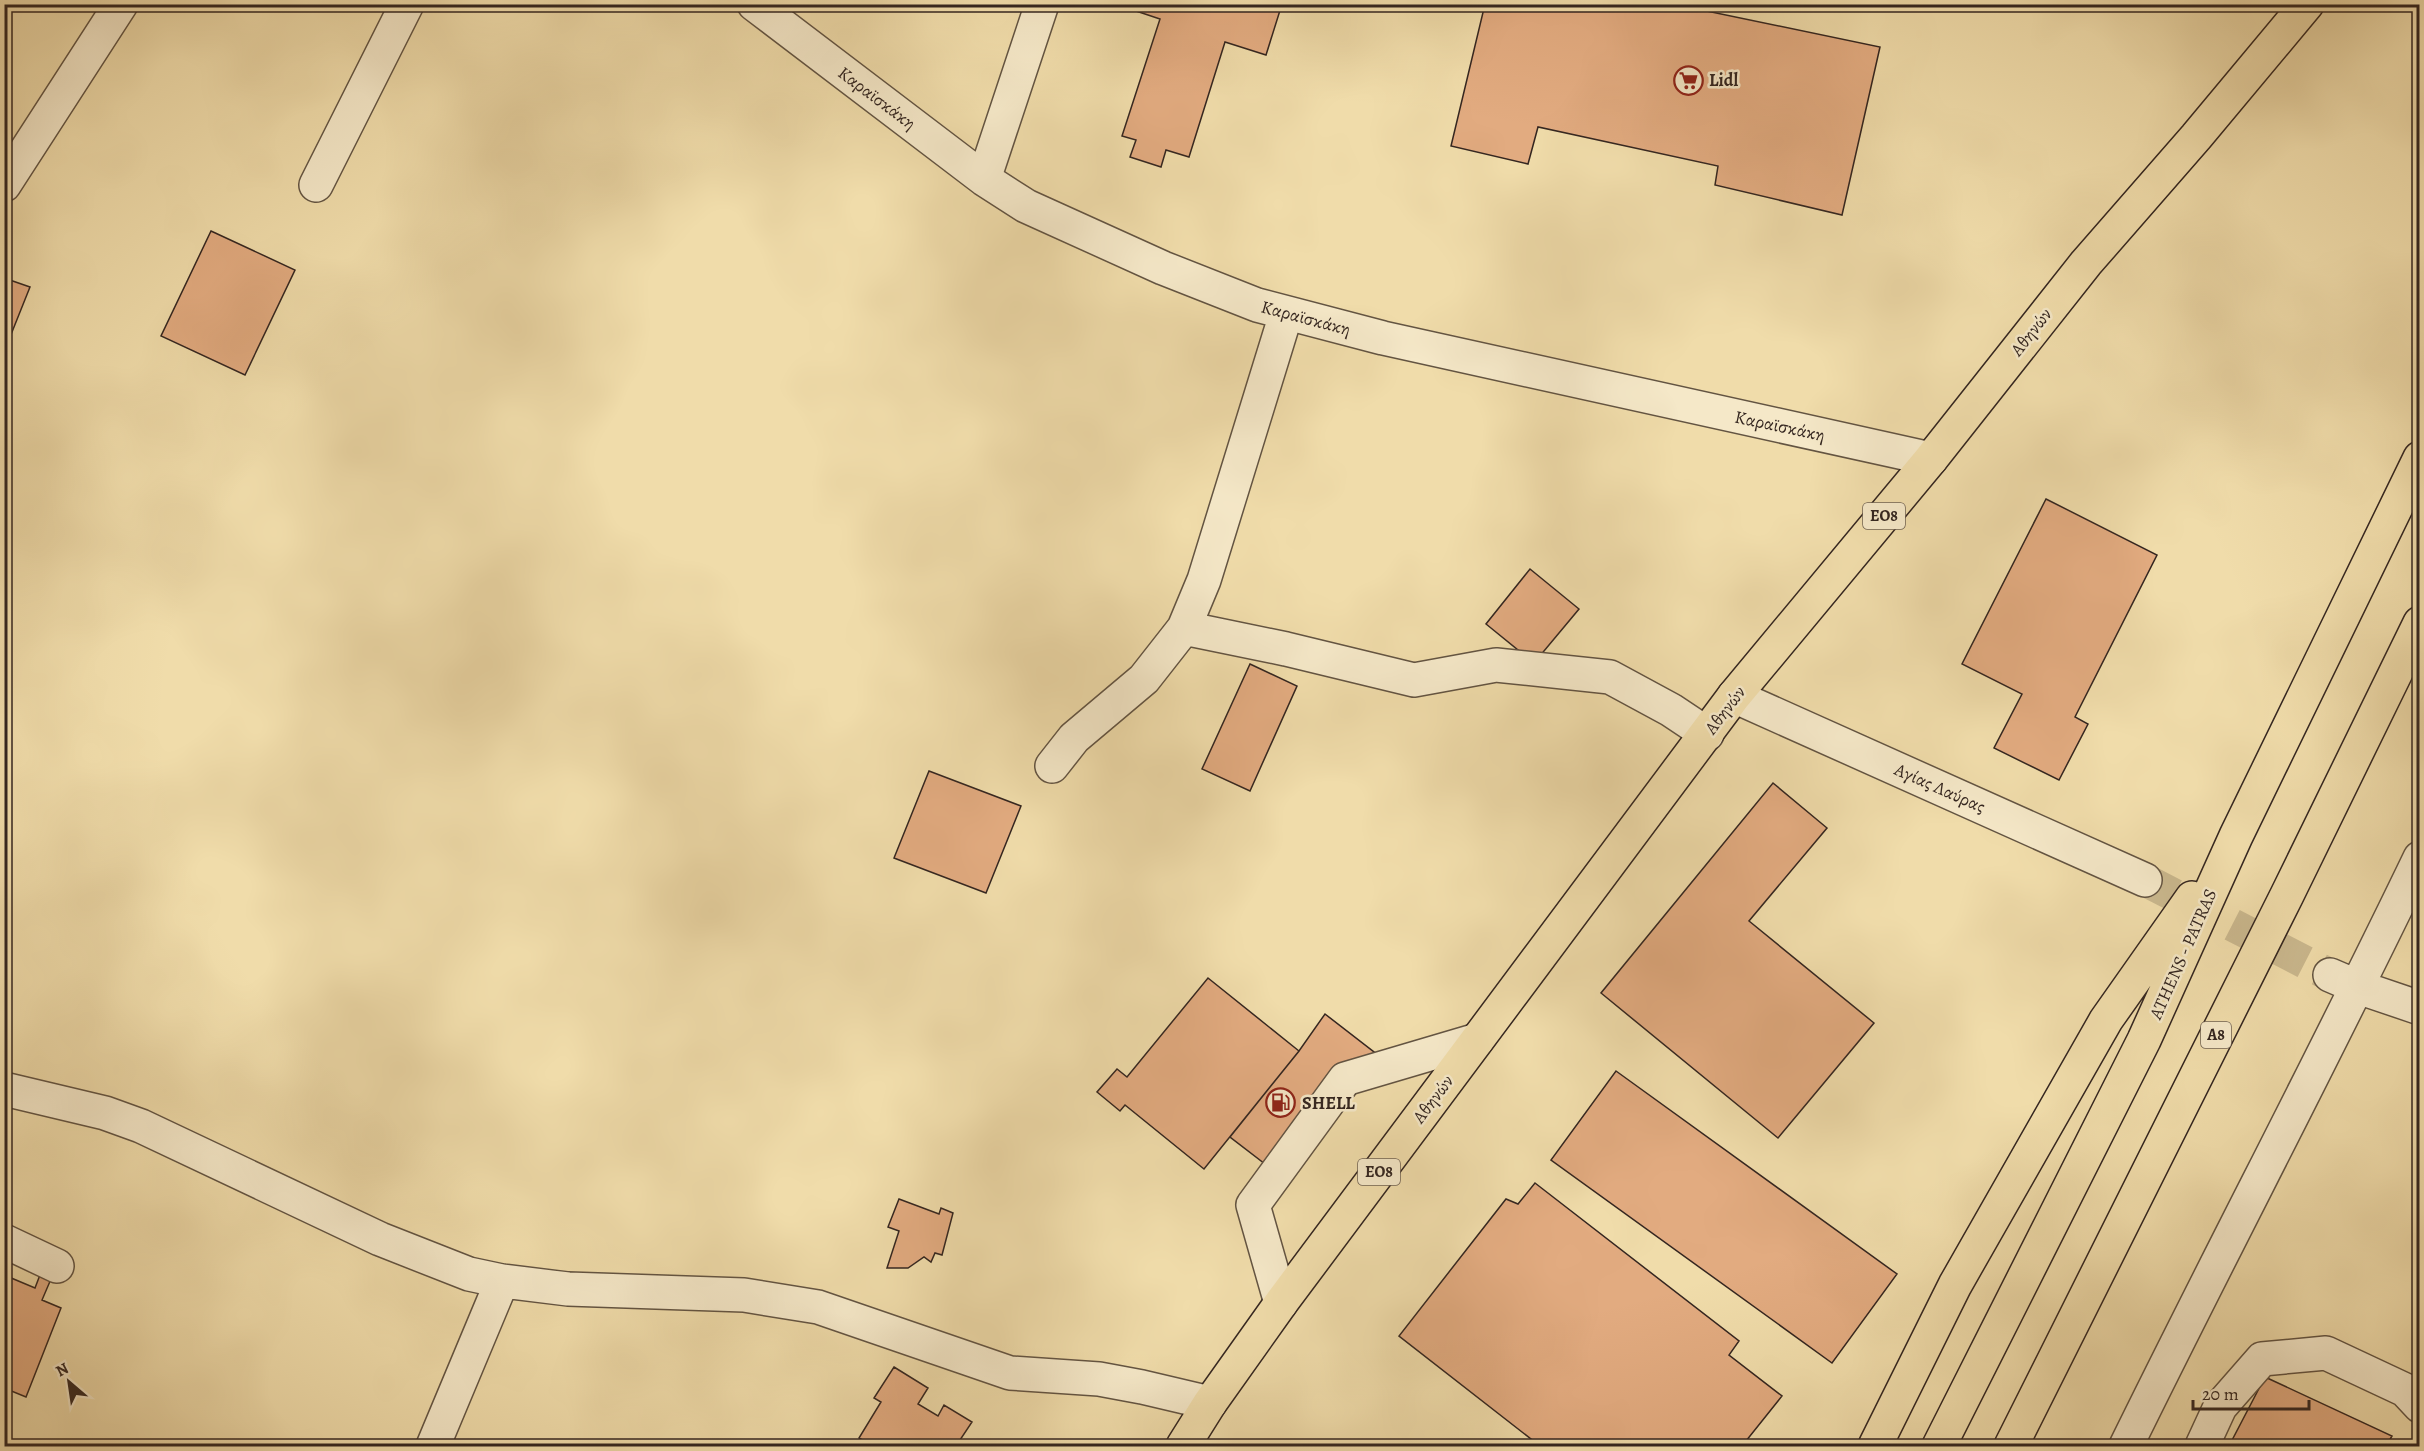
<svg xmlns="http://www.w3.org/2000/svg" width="2424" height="1451" viewBox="0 0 2424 1451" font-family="Alegreya,serif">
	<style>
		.building { fill: #e2ab80; stroke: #342620; stroke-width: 1.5 }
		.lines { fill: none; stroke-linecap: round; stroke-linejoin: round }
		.minor-tunnel { stroke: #cab88e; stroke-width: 33; stroke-dasharray: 33 16; stroke-linecap: butt }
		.minor-casing { stroke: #635442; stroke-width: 36 }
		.major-casing { stroke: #342620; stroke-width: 36 }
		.highway-casing { stroke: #342620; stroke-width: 36 }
		.minor { stroke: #f5e8c8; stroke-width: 33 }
		.major { stroke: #f0dcaa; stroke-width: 33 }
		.highway { stroke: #f0dcaa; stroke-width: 33 }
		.labels { text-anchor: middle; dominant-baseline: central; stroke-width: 5; stroke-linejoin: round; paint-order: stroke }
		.shield { fill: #f5e8c8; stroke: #6e6052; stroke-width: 1.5 }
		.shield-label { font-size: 16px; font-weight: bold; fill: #342620 }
		.poi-label { font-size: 18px; font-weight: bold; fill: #342620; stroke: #f5e8c8; text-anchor: start }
		.street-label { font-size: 18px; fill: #342620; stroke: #f5e8c8 }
	</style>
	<rect width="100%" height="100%" fill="#f0dcaa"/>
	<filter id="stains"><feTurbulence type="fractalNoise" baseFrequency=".00333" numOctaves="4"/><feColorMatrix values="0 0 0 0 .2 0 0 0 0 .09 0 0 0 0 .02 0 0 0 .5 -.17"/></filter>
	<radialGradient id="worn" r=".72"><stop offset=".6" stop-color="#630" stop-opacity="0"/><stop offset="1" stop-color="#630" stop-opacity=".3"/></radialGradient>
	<path class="building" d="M 1115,4 L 1282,4 L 1266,55 L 1225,42 L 1189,157 L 1166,150 L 1161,167 L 1130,157 L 1136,140 L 1122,136 L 1160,19 Z
		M 1485,4 L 1673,4 L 1880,47 L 1842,215 L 1715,185 L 1718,166 L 1538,127 L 1528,164 L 1451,146 Z
		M 211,231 L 295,270 L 245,375 L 161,336 Z
		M 4,278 L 30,287 L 4,352 Z
		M 2046,499 L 2157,555 L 2075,717 L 2088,724 L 2059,780 L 1994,748 L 2022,694 L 1962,664 Z
		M 1530,569 L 1579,609 L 1534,663 L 1486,624 Z
		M 1250,664 L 1297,686 L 1250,791 L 1202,769 Z
		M 929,771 L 1021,806 L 986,893 L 894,858 Z
		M 1773,783 L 1827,828 L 1749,921 L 1874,1023 L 1778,1138 L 1601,993 Z
		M 1208,978 L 1299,1051 L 1204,1169 L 1125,1105 L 1120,1111 L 1097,1092 L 1117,1069 L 1127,1077 Z
		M 1325,1014 L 1383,1059 L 1287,1181 L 1230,1137 L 1299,1051 Z
		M 1616,1071 L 1897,1274 L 1832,1363 L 1551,1160 Z
		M 1535,1183 L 1739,1341 L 1729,1355 L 1782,1396 L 1742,1446 L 1540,1446 L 1399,1336 L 1506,1199 L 1518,1204 Z
		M 899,1199 L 939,1214 L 941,1208 L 953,1213 L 942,1255 L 935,1253 L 931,1262 L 924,1257 L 908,1268 L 887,1268 L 899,1231 L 888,1227 Z
		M 43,1267 L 54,1272 L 42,1300 L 61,1308 L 26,1397 L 4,1388 L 4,1275 L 35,1288 Z
		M 894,1367 L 928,1388 L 918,1404 L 938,1416 L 944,1405 L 972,1422 L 956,1446 L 873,1446 L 859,1438 L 881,1402 L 874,1398 Z
		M 2265,1377 L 2392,1436 L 2386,1446 L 2229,1446 Z"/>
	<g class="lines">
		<path class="minor-tunnel" d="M 2145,880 L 2330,975"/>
		<defs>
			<path id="minor" d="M 754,4 L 984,179 L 1026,206 L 1163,268 L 1257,305 L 1383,338 L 1931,459
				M 984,179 L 1042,4
				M 4,185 L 121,4
				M 316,185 L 407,4
				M 1184,628 L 1286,649 L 1414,680 L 1496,665 L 1610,677 L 1671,710 L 1707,734
				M 1734,696 L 2145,880
				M 1052,766 L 1074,738 L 1144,679 L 1184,628 L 1204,580 L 1286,314
				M 2330,975 L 2358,987 L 2420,1008
				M 4,1089 L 105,1113 L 141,1126 L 380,1239 L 469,1274 L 502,1281 L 568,1289 L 744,1295 L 818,1307 L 1010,1373 L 1099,1379 L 1142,1387 L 1210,1403
				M 4,1241 L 57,1266
				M 1281,1303 L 1253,1205 L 1345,1079 L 1477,1040
				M 433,1446 L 502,1281
				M 2126,1446 C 2222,1250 2325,1056 2420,858
				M 2202,1446 L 2220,1407 L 2262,1359 L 2326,1353 L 2405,1390 L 2420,1406"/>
			<path id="major" d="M 1183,1446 L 1210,1403 L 1281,1303 L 1734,696 L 1931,459 L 2086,263 L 2196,137 L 2307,4"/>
			<path id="highway" d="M 1875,1446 L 1955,1285 L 2106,1020 L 2192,898
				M 1939,1446 L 2144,1040 L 2236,836 L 2420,458
				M 2011,1446 L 2287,895 L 2420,623"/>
		</defs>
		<use href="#minor" class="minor-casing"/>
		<use href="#major" class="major-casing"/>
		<use href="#highway" class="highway-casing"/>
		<use href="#minor" class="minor"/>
		<use href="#major" class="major"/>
		<use href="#highway" class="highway"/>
	</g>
	<defs>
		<symbol id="supermarket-ring" viewBox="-11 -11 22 22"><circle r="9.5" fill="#f5e8c8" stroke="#8f2418" stroke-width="1.5"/><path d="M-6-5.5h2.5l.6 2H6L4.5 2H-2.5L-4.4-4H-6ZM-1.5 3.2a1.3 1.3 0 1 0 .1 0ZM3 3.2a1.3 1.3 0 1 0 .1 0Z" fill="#8f2418"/></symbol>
		<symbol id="fuel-ring" viewBox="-11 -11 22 22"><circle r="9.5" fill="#f5e8c8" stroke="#8f2418" stroke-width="1.5"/><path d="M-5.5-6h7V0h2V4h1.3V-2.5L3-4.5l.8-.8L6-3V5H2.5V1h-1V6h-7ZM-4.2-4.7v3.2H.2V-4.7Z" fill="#8f2418"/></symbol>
	</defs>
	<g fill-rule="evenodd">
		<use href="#supermarket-ring" x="1672" y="64" width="33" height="33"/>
		<use href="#fuel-ring" x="1264" y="1086" width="33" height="33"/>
	</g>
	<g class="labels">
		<g class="shield">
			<rect x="1863" y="503" width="42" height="26" rx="4.5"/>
			<rect x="2201" y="1022" width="30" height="26" rx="4.5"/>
			<rect x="1358" y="1159" width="42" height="26" rx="4.5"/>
		</g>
		<g class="shield-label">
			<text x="1884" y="516">ΕΟ8</text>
			<text x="2216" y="1035">Α8</text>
			<text x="1379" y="1172">ΕΟ8</text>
		</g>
		<g class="poi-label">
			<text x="1709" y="80">Lidl</text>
			<text x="1302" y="1103">SHELL</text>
		</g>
		<g class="street-label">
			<text transform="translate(877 98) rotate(37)">Καραϊσκάκη</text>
			<text transform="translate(1306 318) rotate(15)">Καραϊσκάκη</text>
			<text transform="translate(2031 332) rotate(-52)">Αθηνών</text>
			<text transform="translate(1780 426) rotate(12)">Καραϊσκάκη</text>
			<text transform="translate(1725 710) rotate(-53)">Αθηνών</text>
			<text transform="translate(1940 788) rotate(24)">Αγίας Λαύρας</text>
			<text transform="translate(2183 954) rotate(-66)">ATHENS - PATRAS</text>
			<text transform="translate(1433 1099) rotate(-53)">Αθηνών</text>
		</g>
	</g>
	<rect width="2424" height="1451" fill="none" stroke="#f0dcaa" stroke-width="24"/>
	<rect x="6" y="6" width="2412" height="1439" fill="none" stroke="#342620" stroke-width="3"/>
	<rect x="12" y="12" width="2400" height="1427" fill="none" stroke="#342620" stroke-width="1.5"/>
	<g transform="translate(69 1382) rotate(331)" stroke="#f5e8c8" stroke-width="4.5" paint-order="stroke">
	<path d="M0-4.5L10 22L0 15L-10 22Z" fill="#342620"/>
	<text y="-9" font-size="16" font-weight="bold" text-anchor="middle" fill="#342620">N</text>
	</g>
	<path d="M2193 1400v9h116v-9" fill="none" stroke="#342620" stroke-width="3"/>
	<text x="2202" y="1400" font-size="18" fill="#342620" stroke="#f5e8c8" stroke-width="4.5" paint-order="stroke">20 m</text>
	<rect width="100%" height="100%" filter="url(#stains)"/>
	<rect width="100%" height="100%" fill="url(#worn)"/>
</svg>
